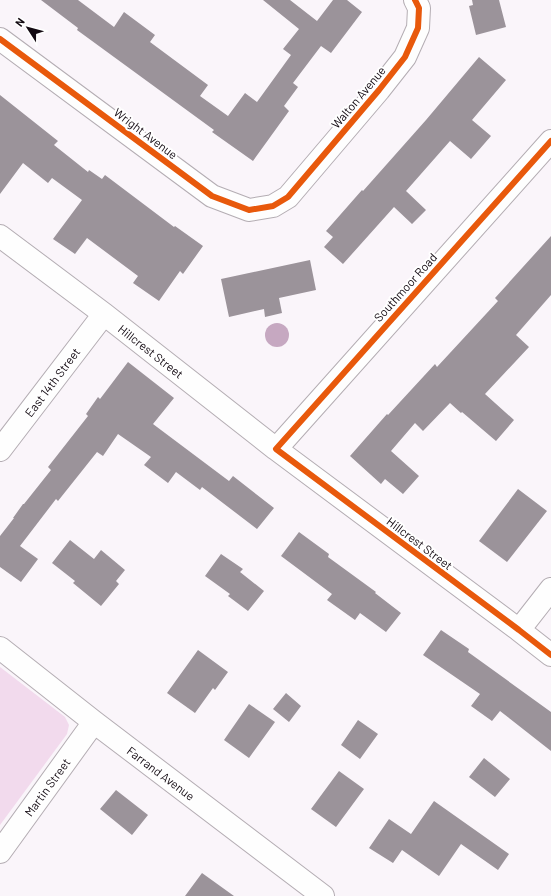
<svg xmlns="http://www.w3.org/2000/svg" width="551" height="896" viewBox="0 0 551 896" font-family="Barlow,sans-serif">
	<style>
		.green { fill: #f2daed }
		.water { fill: #c6a8c1 }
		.building { fill: #9b939a }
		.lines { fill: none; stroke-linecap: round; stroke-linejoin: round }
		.minor-casing { stroke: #b4adb3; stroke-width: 24 }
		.minor { stroke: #fefefe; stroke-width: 22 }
		.cycleway-casing { stroke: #fff; stroke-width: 8 }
		.cycleway { stroke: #e8590c; stroke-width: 6 }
		.labels { text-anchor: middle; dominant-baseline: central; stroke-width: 4; stroke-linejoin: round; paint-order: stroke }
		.street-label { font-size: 12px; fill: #120911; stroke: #fff }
	</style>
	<rect width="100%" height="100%" fill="#faf5fa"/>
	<path class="green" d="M 0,667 L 65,717 L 69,725 L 67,734 L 0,825 Z"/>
	<path class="water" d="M265 335a12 12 0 1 1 24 0a12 12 0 1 1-24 0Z"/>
	<path class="building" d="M 41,0 L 78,0 L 114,27 L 124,12 L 155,35 L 150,42 L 208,85 L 200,96 L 228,116 L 245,93 L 257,102 L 291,55 L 283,49 L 299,29 L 263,0 L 290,0 L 317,21 L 333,0 L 347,0 L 362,12 L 331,53 L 321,46 L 293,83 L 298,87 L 284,106 L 289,111 L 253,161 L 212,132 L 214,130 L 77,30 L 78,28 Z
		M 472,0 L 499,0 L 506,27 L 476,35 L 469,6 L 473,5 Z
		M 479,57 L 506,80 L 472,120 L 491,136 L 471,159 L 450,141 L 406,191 L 426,210 L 412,224 L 394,207 L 343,264 L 324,247 L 333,237 L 326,231 L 362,190 L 363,191 L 426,120 Z
		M 0,95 L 58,141 L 54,145 L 88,172 L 89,170 L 102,179 L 105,175 L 174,227 L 175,226 L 203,246 L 183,274 L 180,271 L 159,301 L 133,283 L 138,276 L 87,238 L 75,254 L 53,239 L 82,200 L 52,178 L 48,183 L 23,163 L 0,194 Z
		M 551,236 L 551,295 L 516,335 L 529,347 L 485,394 L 514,420 L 496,441 L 462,412 L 461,413 L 450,403 L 423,431 L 415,423 L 391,451 L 419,476 L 403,494 L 385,479 L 381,484 L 350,456 L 387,414 L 388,415 L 435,364 L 437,367 L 498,301 L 495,298 Z
		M 310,260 L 316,290 L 279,298 L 282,313 L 265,317 L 264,309 L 229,317 L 221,279 Z
		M 128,362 L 174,398 L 153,424 L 229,481 L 233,476 L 274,508 L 257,529 L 202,487 L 200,490 L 176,472 L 168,483 L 144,465 L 151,457 L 118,434 L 103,456 L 97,452 L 58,501 L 56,499 L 20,546 L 38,559 L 21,582 L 0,567 L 0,536 L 14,518 L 13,518 L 23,504 L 24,504 L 51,470 L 48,467 L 88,416 L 86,414 L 98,397 L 100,399 Z
		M 518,489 L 547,511 L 507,562 L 479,541 Z
		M 299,532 L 329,554 L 328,557 L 376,592 L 375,593 L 401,613 L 386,632 L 360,613 L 355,620 L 327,600 L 332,594 L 281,556 Z
		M 70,540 L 94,559 L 101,550 L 125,570 L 116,581 L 119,584 L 101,606 L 73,583 L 75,581 L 52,563 Z
		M 221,554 L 243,569 L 240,572 L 264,591 L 248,611 L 228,596 L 230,594 L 205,576 Z
		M 441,630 L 469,649 L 468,652 L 551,712 L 551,751 L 500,711 L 492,721 L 471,706 L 480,694 L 423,655 Z
		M 198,650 L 228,672 L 215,690 L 213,688 L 195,713 L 167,693 Z
		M 286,693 L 301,706 L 289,722 L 273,709 Z
		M 249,704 L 275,722 L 249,758 L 224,740 Z
		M 358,720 L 378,734 L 360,759 L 341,745 Z
		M 484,758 L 510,779 L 495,797 L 469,777 Z
		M 339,771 L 364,789 L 336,827 L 311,809 Z
		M 116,790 L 148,815 L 132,835 L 100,809 Z
		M 434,801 L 509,854 L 498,870 L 461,844 L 439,876 L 402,850 L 393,863 L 369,848 L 389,819 L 411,834 Z
		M 202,873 L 234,896 L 185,896 Z"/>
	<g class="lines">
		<defs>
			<path id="minor" d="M 0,39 L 212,196 L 249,210 L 273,206 L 288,197 L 379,90 L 405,57 L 418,28 L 419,8 L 415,0
				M 0,236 L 104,314 L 276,449 L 519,630 L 551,655
				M 276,449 L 551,141
				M 0,450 L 104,314
				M 519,630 L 551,589
				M 0,648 L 94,722 L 323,896
				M 0,852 L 94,722"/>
		</defs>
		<use href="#minor" class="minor-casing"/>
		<use href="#minor" class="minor"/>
		<defs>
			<path id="cycleway" d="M 0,39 L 212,196 L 249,210 L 273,206 L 288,197 L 379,90 L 405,57 L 418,28 L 419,8 L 415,0
				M 551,141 L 276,449 L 519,630 L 551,655"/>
		</defs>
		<use href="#cycleway" class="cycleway-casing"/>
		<use href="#cycleway" class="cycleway"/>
	</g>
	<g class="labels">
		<g class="street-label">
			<text transform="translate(358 97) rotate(-50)">Walton Avenue</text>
			<text transform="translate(146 133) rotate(37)">Wright Avenue</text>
			<text transform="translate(405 287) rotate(-48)">Southmoor Road</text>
			<text transform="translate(151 351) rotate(38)">Hillcrest Street</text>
			<text transform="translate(52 382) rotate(-53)">East 14th Street</text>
			<text transform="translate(420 543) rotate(37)">Hillcrest Street</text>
			<text transform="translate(161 773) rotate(37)">Farrand Avenue</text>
			<text transform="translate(47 787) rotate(-54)">Martin Street</text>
		</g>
	</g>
	<g transform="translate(28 28) rotate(306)" stroke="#ffffff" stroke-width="3" paint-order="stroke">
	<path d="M0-3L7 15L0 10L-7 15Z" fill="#120911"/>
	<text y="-6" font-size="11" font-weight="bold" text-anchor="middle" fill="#120911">N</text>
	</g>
</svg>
